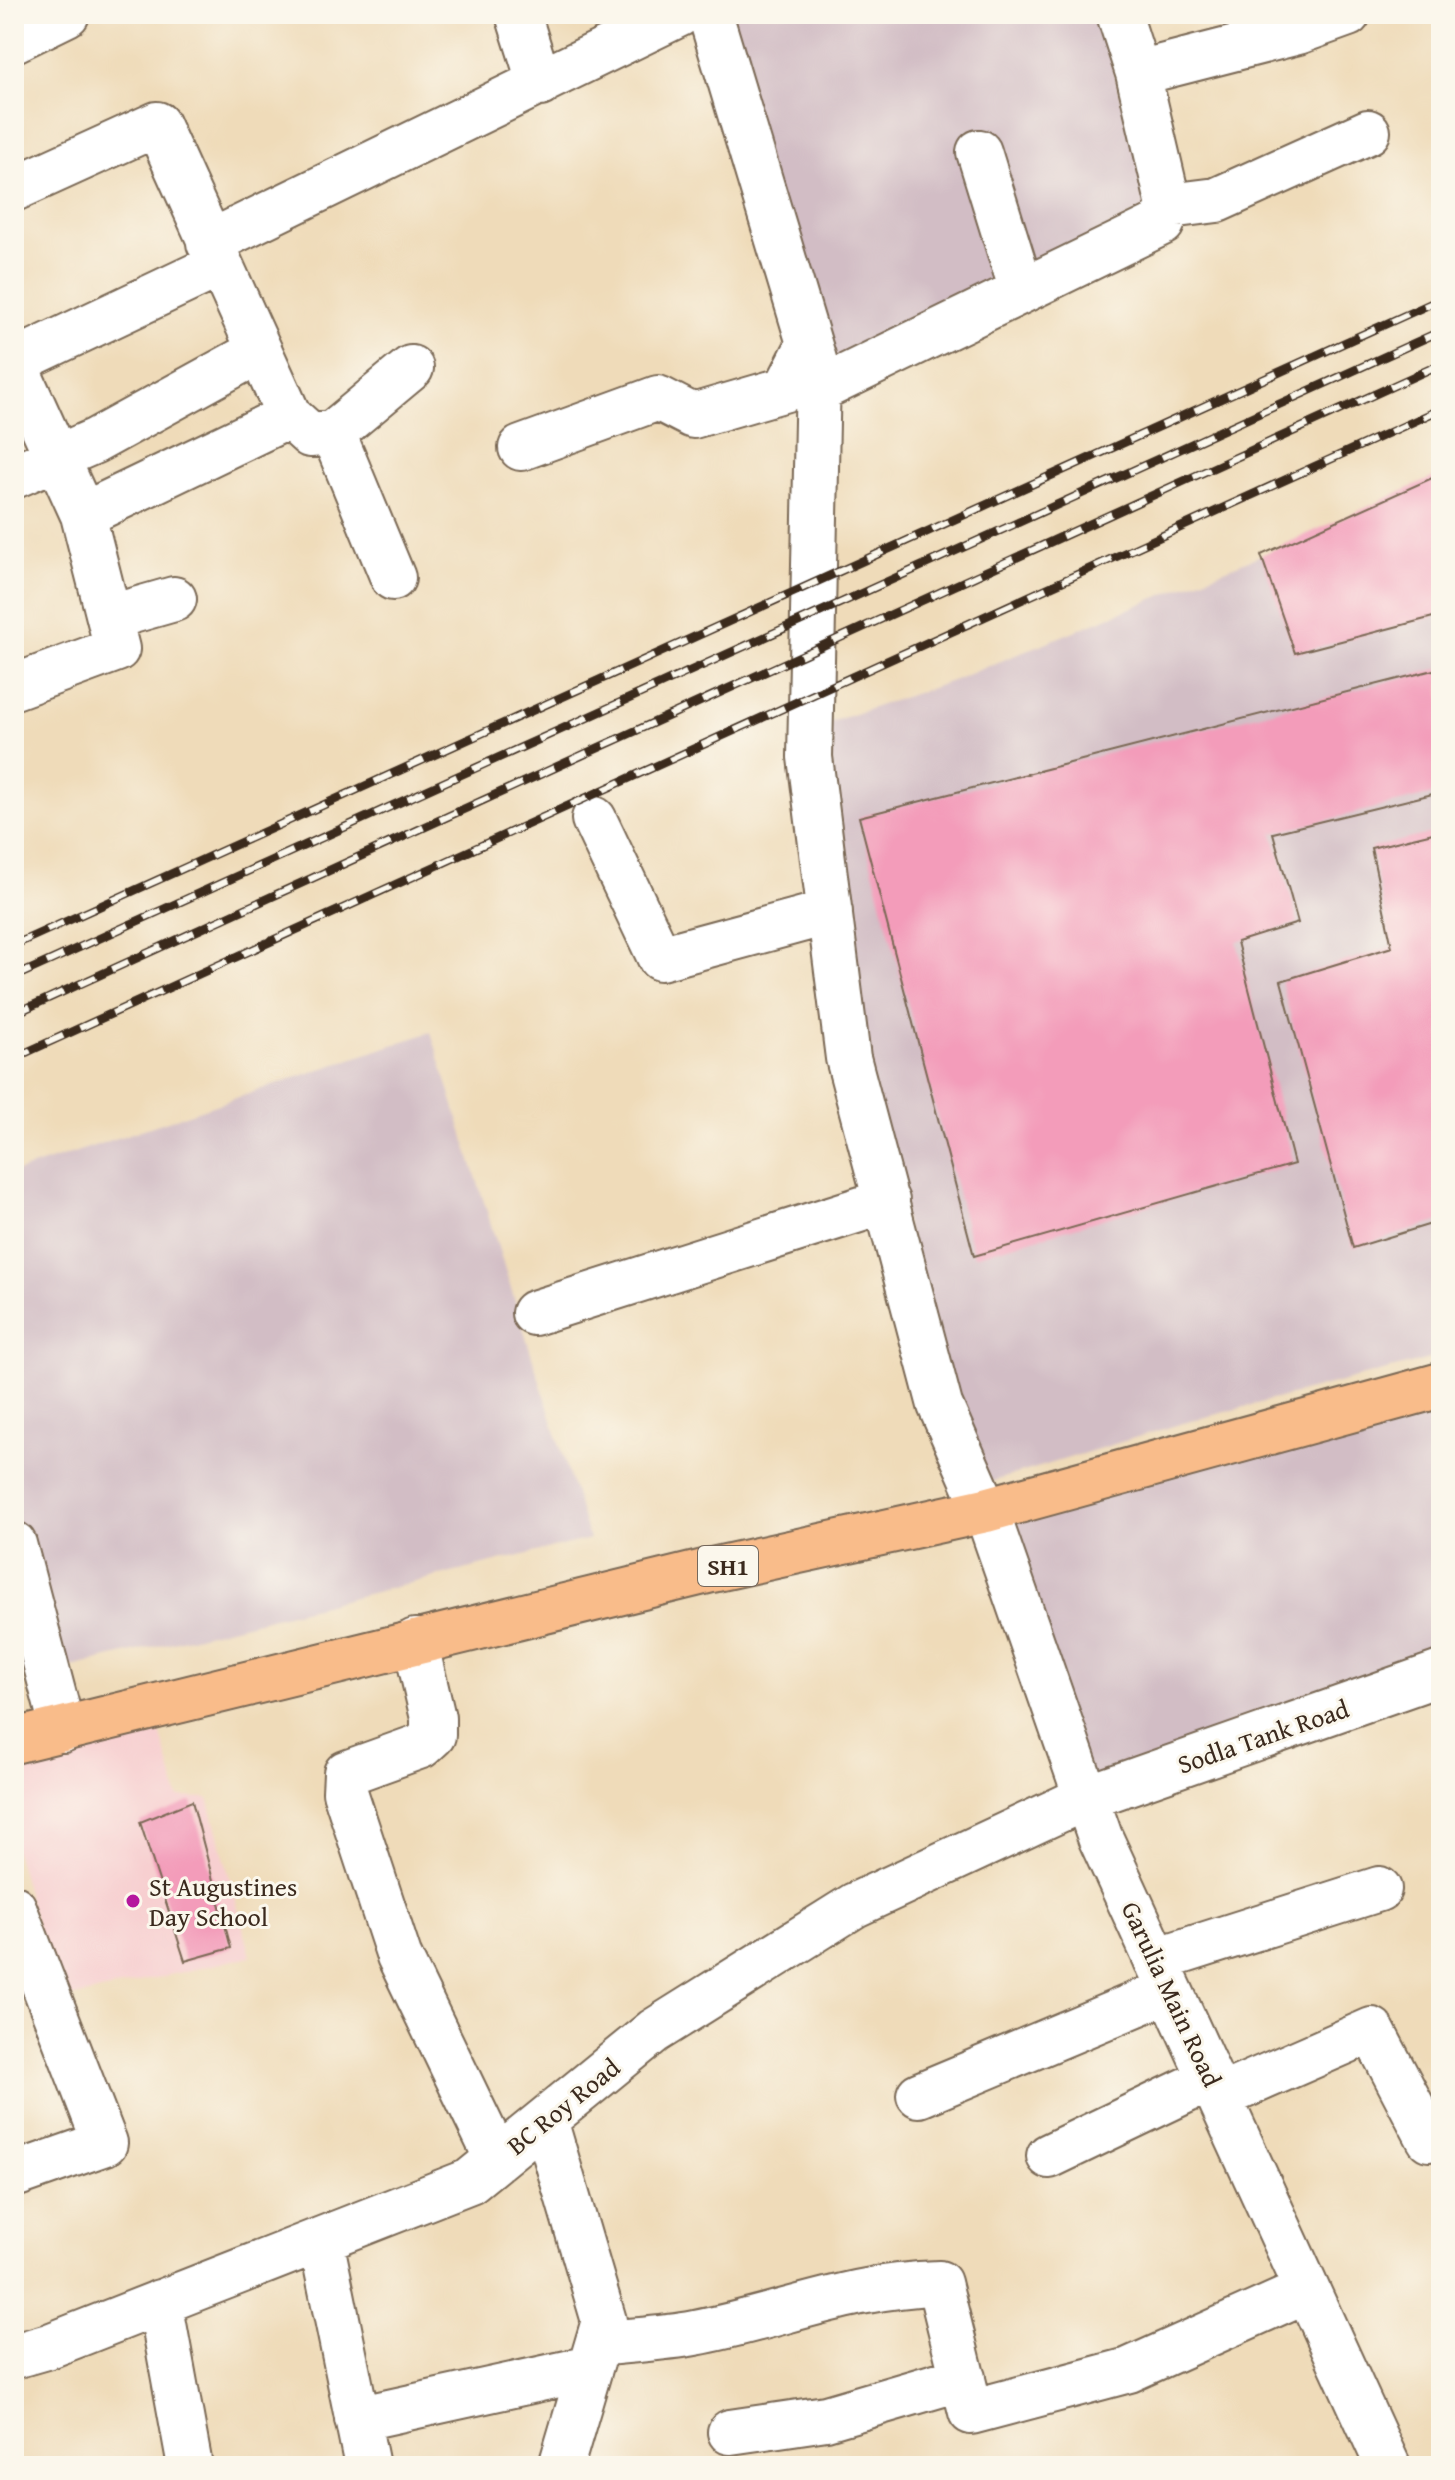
<svg xmlns="http://www.w3.org/2000/svg" width="1455" height="2480" viewBox="0 0 1455 2480" font-family="'Gentium Book Plus',serif">
	<style>
		.built { fill: #f7cfd0 }
		.industrial { fill: #d2bdc5 }
		.building { fill: #f39cba }
		.lines { fill: none; stroke-linecap: round; stroke-linejoin: round }
		.minor-casing { stroke: #7a6854; stroke-width: 48 }
		.major-casing { stroke: #7a6854; stroke-width: 48 }
		.minor { stroke: #fff; stroke-width: 44 }
		.major { stroke: #f9bc8a; stroke-width: 44 }
		.rail-casing { stroke: #3b2a1e; stroke-width: 9 }
		.rail { stroke: #fbf7ec; stroke-width: 6; stroke-dasharray: 18; stroke-linecap: butt }
		.poi-dot { fill: #b5179e; stroke: #fbf7ec; stroke-width: 3 }
		.labels { text-anchor: middle; dominant-baseline: central; stroke-width: 6; stroke-linejoin: round; paint-order: stroke }
		.shield { fill: #fbf7ec; stroke: #75685c; stroke-width: 2 }
		.shield-label { font-size: 24px; font-weight: bold; fill: #3b2a1e }
		.street-label { font-size: 26px; fill: #3b2a1e; stroke: #fbf7ec }
		.poi-label { font-size: 26px; fill: #3b2a1e; stroke: #fbf7ec; text-anchor: start }
	</style>
	<rect width="100%" height="100%" fill="#fbf7ec"/>
	<filter id="ink" filterUnits="userSpaceOnUse"><feTurbulence type="fractalNoise" baseFrequency=".0125" numOctaves="2"/><feDisplacementMap in="SourceGraphic" scale="16" xChannelSelector="R" yChannelSelector="G"/><feConvolveMatrix kernelMatrix="1 2 1 2 8 2 1 2 1" color-interpolation-filters="sRGB"/></filter>
	<filter id="wash" filterUnits="userSpaceOnUse"><feTurbulence type="fractalNoise" baseFrequency=".006" numOctaves="4" result="noise"/><feDisplacementMap in="SourceGraphic" scale="32" xChannelSelector="R" yChannelSelector="G"/><feGaussianBlur stdDeviation="1.8" result="paint"/><feColorMatrix in="noise" values="0 0 0 0 0 0 0 0 0 0 0 0 0 0 0 0 0 1.4 0 .05"/><feComposite in="paint" operator="in"/></filter>
	<g filter="url(#wash)">
		<rect width="100%" height="100%" fill="#efdbb9"/>
		<path class="built" d="M 157,1720 L 178,1797 L 208,1798 L 251,1956 L 58,2001 L 14,1847 L 14,1758 Z"/>
		<path class="industrial" d="M 721,14 L 1099,14 L 1151,205 L 833,375 Z
			M 1441,474 L 1441,1356 L 1183,1423 L 971,1488 L 863,1052 L 822,725 L 952,681 L 1261,555 Z
			M 431,1032 L 589,1539 L 64,1669 L 14,1515 L 14,1173 Z
			M 1441,1389 L 1441,1662 L 1091,1779 L 981,1515 Z"/>
		<g id="blocks">
			<path class="building" d="M 1441,474 L 1441,615 L 1295,653 L 1261,555 Z
				M 1441,668 L 1441,792 L 1273,833 L 1298,923 L 1237,942 L 1294,1164 L 974,1256 L 859,817 Z
				M 1441,831 L 1441,1221 L 1353,1248 L 1281,981 L 1392,947 L 1371,848 Z
				M 192,1801 L 231,1948 L 185,1961 L 140,1822 Z"/>
		</g>
	</g>
	<g filter="url(#ink)">
		<use href="#blocks" fill-opacity="0" stroke="#7a6854" stroke-width="2"/>
		<g class="lines">
			<defs>
				<path id="minor" d="M 518,14 L 540,84
					M 710,14 L 818,373 L 810,757 L 848,1058 L 940,1405 L 986,1510 L 1100,1837 L 1388,2466
					M 14,40 L 67,14
					M 1138,73 L 1298,32 L 1348,14
					M 979,152 L 1022,291
					M 14,189 L 157,124 L 289,416 L 310,435 L 333,433 L 411,368
					M 1169,206 L 1217,200 L 1368,132
					M 209,243 L 680,14
					M 14,362 L 219,265
					M 14,363 L 83,515 L 117,649 L 14,687
					M 816,391 L 1162,223 L 1169,206 L 1138,73 L 1119,14
					M 333,433 L 393,578
					M 521,448 L 658,398 L 693,416 L 786,389 L 809,344
					M 14,476 L 95,441 L 259,351
					M 83,515 L 289,416
					M 111,617 L 174,599
					M 594,819 L 660,958 L 830,912
					M 534,1313 L 887,1201
					M 14,1544 L 63,1730
					M 415,1641 L 433,1718 L 433,1735 L 421,1746 L 346,1773 L 345,1792 L 399,1956 L 497,2159
					M 14,1908 L 105,2143 L 14,2175
					M 1156,1960 L 1379,1889
					M 919,2095 L 1170,1990
					M 1219,2097 L 1372,2030 L 1429,2139 L 1441,2134
					M 545,2120 L 604,2321 L 561,2466
					M 1049,2156 L 1210,2079
					M 321,2240 L 367,2466
					M 160,2302 L 190,2466
					M 598,2344 C 630,2340 663,2339 695,2333 C 781,2317 848,2285 939,2283 L 971,2412 L 1129,2370 L 1307,2290
					M 14,2356 L 49,2346 L 470,2181 L 654,2031 L 855,1905 L 1085,1798 L 1441,1673
					M 357,2419 L 590,2368
					M 730,2432 L 826,2418 L 963,2378"/>
				<path id="major" d="M 14,1741 L 712,1570 L 986,1510 L 1441,1385"/>
			</defs>
			<use href="#minor" class="minor-casing"/>
			<use href="#major" class="major-casing"/>
			<use href="#minor" class="minor"/>
			<use href="#major" class="major"/>
			<defs>
				<path id="rail" d="M 14,945 L 1441,299
					M 14,977 L 1441,331
					M 14,1014 L 1441,364
					M 14,1058 L 1441,409"/>
			</defs>
			<use href="#rail" class="rail-casing"/>
			<use href="#rail" class="rail"/>
		</g>
	</g>
	<circle class="poi-dot" cx="133" cy="1901" r="8"/>
	<g class="labels">
		<rect class="shield" x="698" y="1546" width="60" height="40" rx="6"/>
		<g class="shield-label">
			<text x="728" y="1566">SH1</text>
		</g>
		<g class="street-label">
			<text transform="translate(1263 1736) rotate(-19)">Sodla Tank Road</text>
			<text transform="translate(1172 1994) rotate(65)">Garulia Main Road</text>
			<text transform="translate(563 2106) rotate(-39)">BC Roy Road</text>
		</g>
		<g class="poi-label">
			<text x="149" y="1886">St Augustines<tspan x="149" dy="30">Day School</tspan></text>
		</g>
	</g>
	<rect width="1455" height="2480" fill="none" stroke="#fbf7ec" stroke-width="48"/>
</svg>
